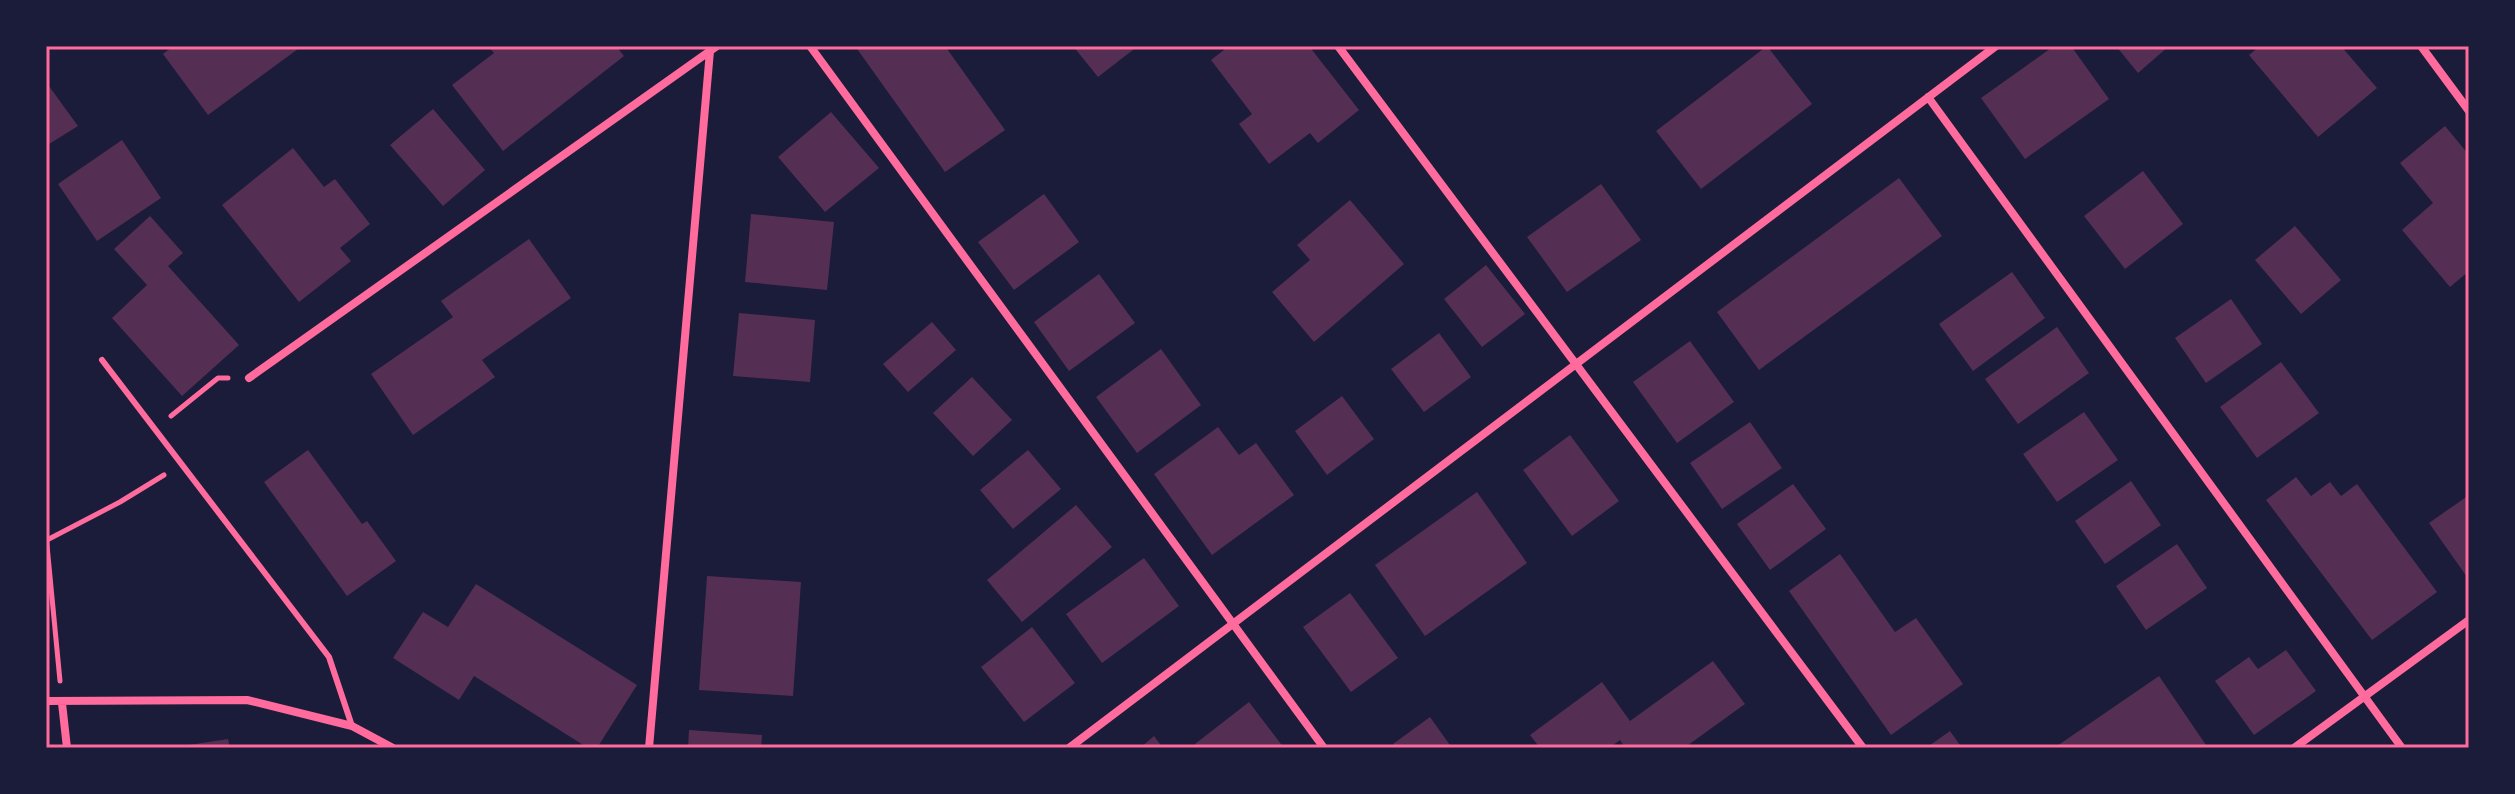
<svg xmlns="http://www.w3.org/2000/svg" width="2515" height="794" viewBox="0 0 2515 794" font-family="Inter,sans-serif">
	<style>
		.building { fill: #542f53 }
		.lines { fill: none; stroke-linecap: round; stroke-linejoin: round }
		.path { stroke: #ff6b9d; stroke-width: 5 }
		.service { stroke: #ff6b9d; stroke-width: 6 }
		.minor { stroke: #ff6b9d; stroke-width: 8 }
		.neatline { fill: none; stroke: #ff6b9d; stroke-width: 3 }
	</style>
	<rect width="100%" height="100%" fill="#1b1b3a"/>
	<path class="building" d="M 173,46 L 302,46 L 208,115 L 163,54 Z
		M 488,46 L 616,46 L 624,56 L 503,151 L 452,85 L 494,53 Z
		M 855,46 L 945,46 L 1005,130 L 945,172 Z
		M 1073,46 L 1138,46 L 1098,77 Z
		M 1229,46 L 1309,46 L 1359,110 L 1318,143 L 1310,133 L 1269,164 L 1239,124 L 1252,114 L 1211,60 Z
		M 1767,46 L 1812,104 L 1701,189 L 1656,131 Z
		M 2054,46 L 2071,46 L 2109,99 L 2025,159 L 1981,98 Z
		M 2116,46 L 2169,46 L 2138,73 Z
		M 2260,46 L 2341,46 L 2377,88 L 2318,137 L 2249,55 Z
		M 46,82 L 78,126 L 46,146 Z
		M 433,109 L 485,170 L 443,206 L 390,145 Z
		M 831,112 L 879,168 L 825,212 L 778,157 Z
		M 2445,126 L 2469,155 L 2469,271 L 2450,287 L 2402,230 L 2433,203 L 2400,163 Z
		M 122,140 L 161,198 L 97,241 L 58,184 Z
		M 293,148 L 324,187 L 335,179 L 370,224 L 340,248 L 351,261 L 299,302 L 222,205 Z
		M 2143,171 L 2183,224 L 2125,269 L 2084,216 Z
		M 1899,178 L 1942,236 L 1759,370 L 1717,312 Z
		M 1601,184 L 1641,240 L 1567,292 L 1527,237 Z
		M 1044,194 L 1079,242 L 1014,290 L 978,242 Z
		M 1350,200 L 1404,264 L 1314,342 L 1272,292 L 1310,260 L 1297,245 Z
		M 751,214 L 834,222 L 827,290 L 745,282 Z
		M 150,216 L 183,253 L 168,266 L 239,345 L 182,396 L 112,318 L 147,285 L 114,249 Z
		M 2295,226 L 2341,280 L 2301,314 L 2255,260 Z
		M 529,239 L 571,298 L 482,360 L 495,377 L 413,435 L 371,374 L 453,317 L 441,301 Z
		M 1486,265 L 1525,314 L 1482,347 L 1444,299 Z
		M 2012,272 L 2045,318 L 1973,371 L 1939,324 Z
		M 1099,274 L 1135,323 L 1069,371 L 1034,322 Z
		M 2231,299 L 2262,344 L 2206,383 L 2175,338 Z
		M 739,313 L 815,320 L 810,382 L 733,376 Z
		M 932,322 L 956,350 L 908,392 L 883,364 Z
		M 2057,327 L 2089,373 L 2018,424 L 1985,379 Z
		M 1439,333 L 1471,377 L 1424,412 L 1391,369 Z
		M 1690,341 L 1734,402 L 1677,443 L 1633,382 Z
		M 1161,349 L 1201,405 L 1137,453 L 1096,397 Z
		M 2281,362 L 2319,413 L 2257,458 L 2220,407 Z
		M 972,377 L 1012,420 L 973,456 L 933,413 Z
		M 1342,396 L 1374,439 L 1327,475 L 1295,431 Z
		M 2084,412 L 2118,460 L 2057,502 L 2023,454 Z
		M 1750,422 L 1782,468 L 1722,509 L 1690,463 Z
		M 1218,427 L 1239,455 L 1256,443 L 1294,495 L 1212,555 L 1154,474 Z
		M 1570,435 L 1619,501 L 1572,536 L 1523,470 Z
		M 308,450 L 362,524 L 367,521 L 396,561 L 347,596 L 264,482 Z
		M 1028,450 L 1061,489 L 1013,529 L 980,490 Z
		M 2296,477 L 2311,496 L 2330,482 L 2341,496 L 2357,484 L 2437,592 L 2372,640 L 2266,500 Z
		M 2131,481 L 2161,525 L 2105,564 L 2075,521 Z
		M 1793,484 L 1826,529 L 1770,570 L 1737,524 Z
		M 1477,492 L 1527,563 L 1425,636 L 1375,565 Z
		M 2469,495 L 2469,575 L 2467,577 L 2429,523 Z
		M 1076,505 L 1112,547 L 1022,622 L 987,580 Z
		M 2177,544 L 2207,588 L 2146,630 L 2116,586 Z
		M 1840,554 L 1895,632 L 1916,618 L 1963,684 L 1891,735 L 1789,591 Z
		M 1144,558 L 1179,606 L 1102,663 L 1066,614 Z
		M 707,576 L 801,582 L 793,696 L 699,690 Z
		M 476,584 L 637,685 L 597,748 L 588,748 L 474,676 L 459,700 L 393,658 L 423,612 L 448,627 Z
		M 1350,593 L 1398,658 L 1351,692 L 1303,627 Z
		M 1032,627 L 1075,683 L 1024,722 L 981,667 Z
		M 2286,650 L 2316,691 L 2254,735 L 2215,681 L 2249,657 L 2258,669 Z
		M 1713,661 L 1745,704 L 1684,748 L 1625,748 L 1620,740 L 1609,748 L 1540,748 L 1530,735 L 1602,682 L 1630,721 Z
		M 2159,676 L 2206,745 L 2202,748 L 2054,748 Z
		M 1249,702 L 1284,748 L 1198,748 L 1195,744 Z
		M 1430,717 L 1452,748 L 1396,748 L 1393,744 Z
		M 689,730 L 762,735 L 761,748 L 688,748 Z
		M 1950,731 L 1962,748 L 1926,748 Z
		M 1154,736 L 1163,748 L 1140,748 Z
		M 228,739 L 230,748 L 182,748 L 182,746 Z"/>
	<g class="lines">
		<path class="path" d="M 171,416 L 218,378 L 228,378
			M 46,535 L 60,681
			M 47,540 L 120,502 L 164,475"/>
		<path class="service" d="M 102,360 L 329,657 L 352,726"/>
		<path class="minor" d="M 810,46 L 1324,748
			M 1338,46 L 1863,748
			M 2421,46 L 2469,111
			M 1928,97 L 2402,748
			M 249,378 L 717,46
			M 46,701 L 247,700 L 352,726 L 393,748
			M 62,703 L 67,748
			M 649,748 L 710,51
			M 1069,748 L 1996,46
			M 2294,748 L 2469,620"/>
	</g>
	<rect width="2515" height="794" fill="none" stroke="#1b1b3a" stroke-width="96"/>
	<rect x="48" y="48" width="2419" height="698" class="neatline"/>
</svg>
